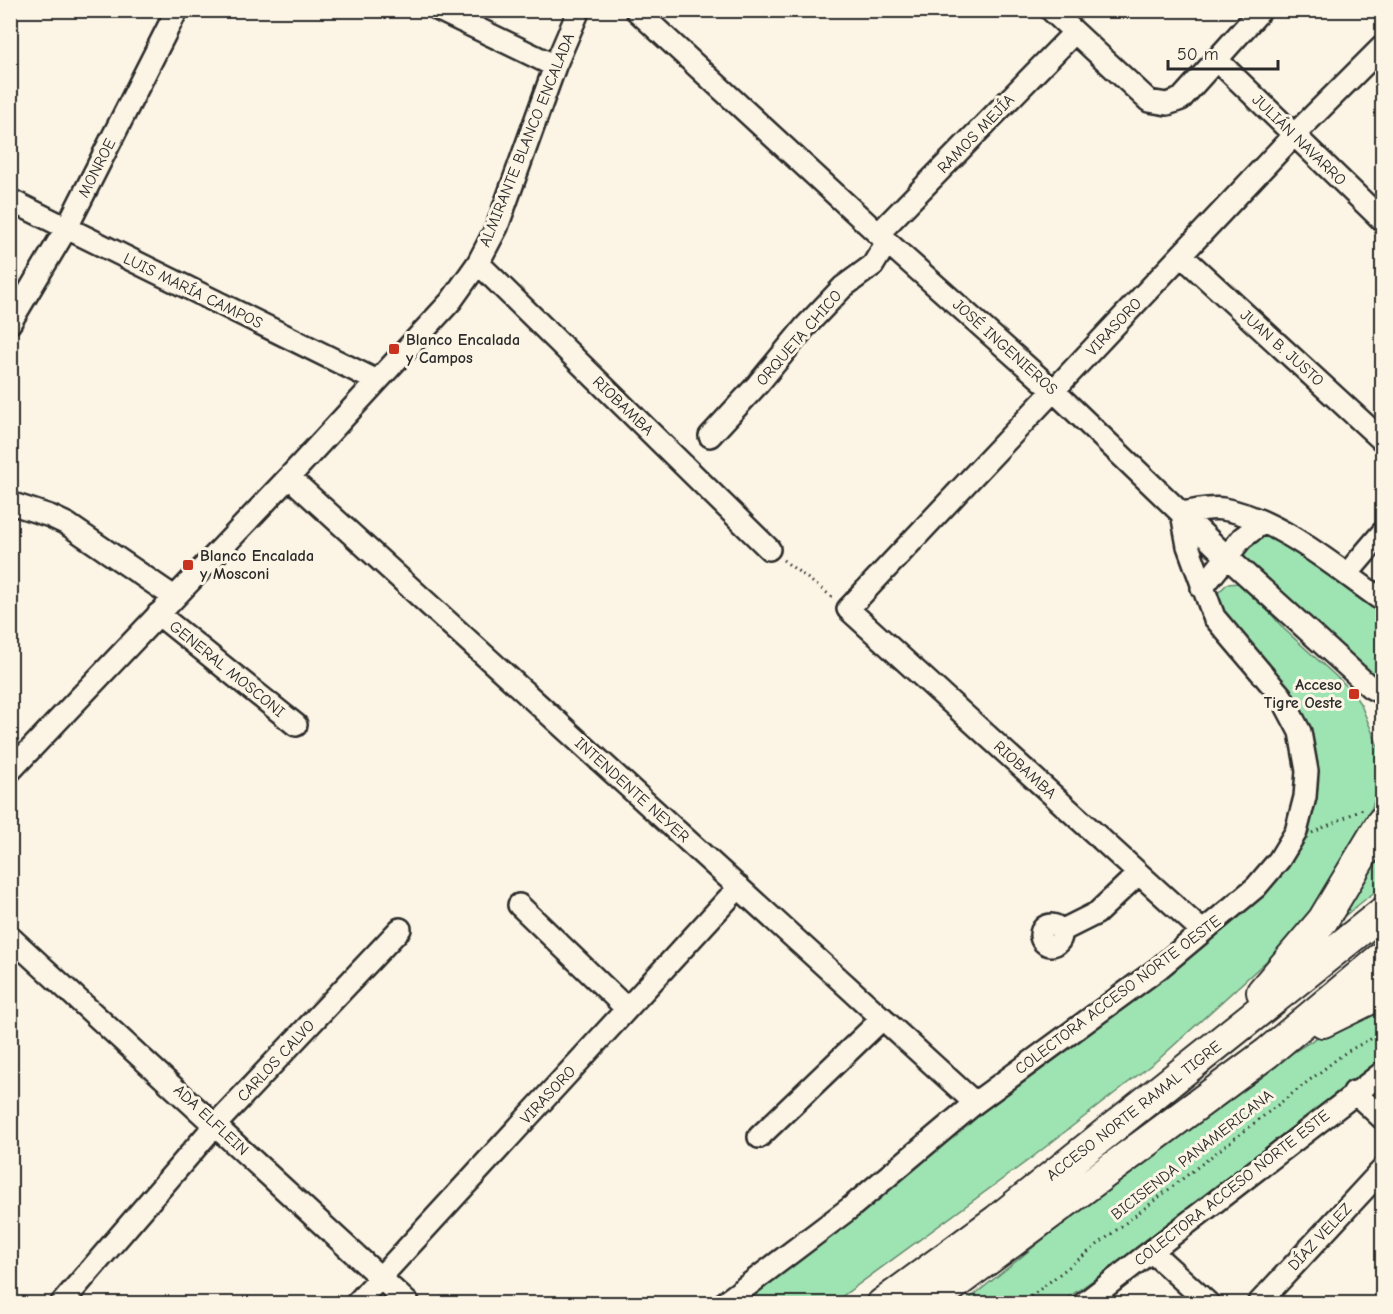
<svg xmlns="http://www.w3.org/2000/svg" width="1393" height="1314" viewBox="0 0 1393 1314" font-family="'Comic Neue',sans-serif">
	<style>
		.green { fill: #9ee4b2; stroke: #64886e; stroke-width: 1.5 }
		.lines { fill: none; stroke-linecap: round; stroke-linejoin: round }
		.minor-casing { stroke: #2b2b2b; stroke-width: 26 }
		.highway-casing { stroke: #2b2b2b; stroke-width: 34 }
		.path { stroke: #2b2b2b; stroke-width: 3; stroke-dasharray: 1.5 4.5; stroke-linecap: butt }
		.minor { stroke: #fcf5e5; stroke-width: 21 }
		.highway { stroke: #fcf5e5; stroke-width: 30 }
		.poi-dot { fill: #c8321e; stroke: #fcf5e5; stroke-width: 2 }
		.labels { text-anchor: middle; dominant-baseline: central; stroke-width: 6; stroke-linejoin: round; paint-order: stroke }
		.street-label { font-size: 16px; fill: #2b2b2b; stroke: #fcf5e5 }
		.poi-label { font-size: 16px; font-weight: bold; fill: #2b2b2b; stroke: #fcf5e5; text-anchor: start }
	</style>
	<rect width="100%" height="100%" fill="#fcf5e5"/>
	<filter id="ink" filterUnits="userSpaceOnUse"><feTurbulence type="fractalNoise" baseFrequency=".0167" numOctaves="2"/><feDisplacementMap in="SourceGraphic" scale="12" xChannelSelector="R" yChannelSelector="G"/><feConvolveMatrix kernelMatrix="1 2 1 2 8 2 1 2 1" color-interpolation-filters="sRGB"/></filter>
	<g filter="url(#ink)">
		<path class="green" d="M 1268,532 L 1382,608 L 1382,683 L 1374,680 L 1241,555 L 1243,543 Z
			M 1240,583 L 1254,594 L 1284,629 L 1351,690 L 1361,705 L 1382,756 L 1382,771 L 1376,796 L 1353,858 L 1320,907 L 1273,955 L 1160,1058 L 1030,1159 L 833,1303 L 736,1304 L 821,1244 L 979,1113 L 1263,891 L 1313,761 L 1219,607 L 1215,596 L 1227,584 Z
			M 1382,833 L 1382,886 L 1296,955 Z
			M 1382,1001 L 1382,1067 L 1147,1243 L 1060,1303 L 963,1304 L 1119,1178 L 1271,1066 L 1321,1035 Z"/>
		<g class="lines">
			<defs>
				<path id="minor" d="M 439,10 L 555,66
					M 636,10 L 887,242 L 1054,391 L 1228,558 L 1370,687 L 1382,693
					M 1051,10 L 1149,101 L 1167,104 L 1181,99 L 1261,10
					M 1216,59 L 1382,220
					M 10,200 L 377,381
					M 878,234 L 1074,33
					M 1181,255 L 1382,440
					M 478,263 L 769,549
					M 10,323 L 66,229 L 177,10
					M 710,436 L 758,384 L 805,327 L 843,287 L 873,265 L 887,242
					M 289,477 L 975,1103
					M 10,503 L 50,516 L 67,524 L 174,597
					M 1347,574 L 1382,533
					M 1202,588 L 1242,538 L 1262,523
					M 158,614 L 296,725
					M 10,771 L 289,477 L 451,301 L 478,263 L 497,227 L 555,66 L 579,10
					M 519,905 L 627,1009
					M1041 935a10 10 0 1 1 20 0a10 10 0 1 1-20 0Z
					M 1201,930 L 848,609 L 1294,135 L 1382,47
					M 1061,931 L 1097,913 L 1138,874
					M 10,937 L 409,1304
					M 1354,1092 L 1382,1118
					M 759,1137 L 883,1018
					M 1152,1252 L 1209,1304
					M 61,1304 L 216,1124 L 400,929
					M 356,1304 L 739,887
					M 723,1304 L 850,1208 L 975,1103 L 1159,968 L 1256,887 L 1279,860 L 1296,832 L 1305,797 L 1307,771 L 1300,732 L 1281,696 L 1214,617 L 1188,546 L 1182,513 C 1195,511 1210,507 1223,509 C 1280,519 1336,568 1382,600
					M 1083,1304 L 1382,1073
					M 1258,1304 L 1382,1170"/>
				<path id="highway" d="M 1262,992 L 1323,920 L 1382,822
					M 1323,1022 L 1382,993
					M 882,1304 L 997,1220 L 1382,913
					M 928,1304 L 1267,1053 L 1382,957"/>
			</defs>
			<use href="#minor" class="minor-casing"/>
			<use href="#highway" class="highway-casing"/>
			<path class="path" d="M 783,560 L 835,599
				M 1377,710 L 1382,723
				M 1312,833 L 1363,809
				M 1021,1304 L 1346,1052 L 1382,1033"/>
			<use href="#minor" class="minor"/>
			<use href="#highway" class="highway"/>
		</g>
	</g>
	<g class="poi-dot">
		<rect x="388" y="343" width="12" height="12" rx="3"/>
		<rect x="182" y="559" width="12" height="12" rx="3"/>
		<rect x="1348" y="688" width="12" height="12" rx="3"/>
	</g>
	<g class="labels">
		<g class="street-label">
			<text transform="translate(976 134) rotate(-46)">RAMOS MEJÍA</text>
			<text transform="translate(527 140) rotate(-68)">ALMIRANTE BLANCO ENCALADA</text>
			<text transform="translate(1299 140) rotate(44)">JULIÁN NAVARRO</text>
			<text transform="translate(97 168) rotate(-63)">MONROE</text>
			<text transform="translate(193 291) rotate(26)">LUIS MARÍA CAMPOS</text>
			<text transform="translate(1114 327) rotate(-47)">VIRASORO</text>
			<text transform="translate(799 338) rotate(-49)">ORQUETA CHICO</text>
			<text transform="translate(1005 347) rotate(42)">JOSÉ INGENIEROS</text>
			<text transform="translate(1282 348) rotate(42)">JUAN B. JUSTO</text>
			<text transform="translate(623 406) rotate(44)">RIOBAMBA</text>
			<text transform="translate(227 669) rotate(39)">GENERAL MOSCONI</text>
			<text transform="translate(1025 770) rotate(42)">RIOBAMBA</text>
			<text transform="translate(632 790) rotate(42)">INTENDENTE NEYER</text>
			<text transform="translate(1118 995) rotate(-37)">COLECTORA ACCESO NORTE OESTE</text>
			<text transform="translate(276 1061) rotate(-47)">CARLOS CALVO</text>
			<text transform="translate(548 1095) rotate(-47)">VIRASORO</text>
			<text transform="translate(1134 1111) rotate(-38)">ACCESO NORTE RAMAL TIGRE</text>
			<text transform="translate(211 1120) rotate(43)">ADA ELFLEIN</text>
			<text transform="translate(1192 1155) rotate(-38)">BICISENDA PANAMERICANA</text>
			<text transform="translate(1232 1188) rotate(-38)">COLECTORA ACCESO NORTE ESTE</text>
			<text transform="translate(1320 1237) rotate(-47)">DÍAZ VELEZ</text>
		</g>
		<g class="poi-label">
			<text x="406" y="340">Blanco Encalada<tspan x="406" dy="18">y Campos</tspan></text>
			<text x="200" y="556">Blanco Encalada<tspan x="200" dy="18">y Mosconi</tspan></text>
			<text x="1342" y="685" text-anchor="end">Acceso<tspan x="1342" dy="18">Tigre Oeste</tspan></text>
		</g>
	</g>
	<rect width="1393" height="1314" fill="none" stroke="#fcf5e5" stroke-width="36"/>
	<rect x="18" y="18" width="1357" height="1278" fill="none" stroke="#2b2b2b" stroke-width="2" filter="url(#ink)"/>
	<path d="M1168 60v9h110v-9" fill="none" stroke="#2b2b2b" stroke-width="3"/>
	<text x="1177" y="60" font-size="18" fill="#2b2b2b" stroke="#fcf5e5" stroke-width="4.5" paint-order="stroke">50 m</text>
</svg>
